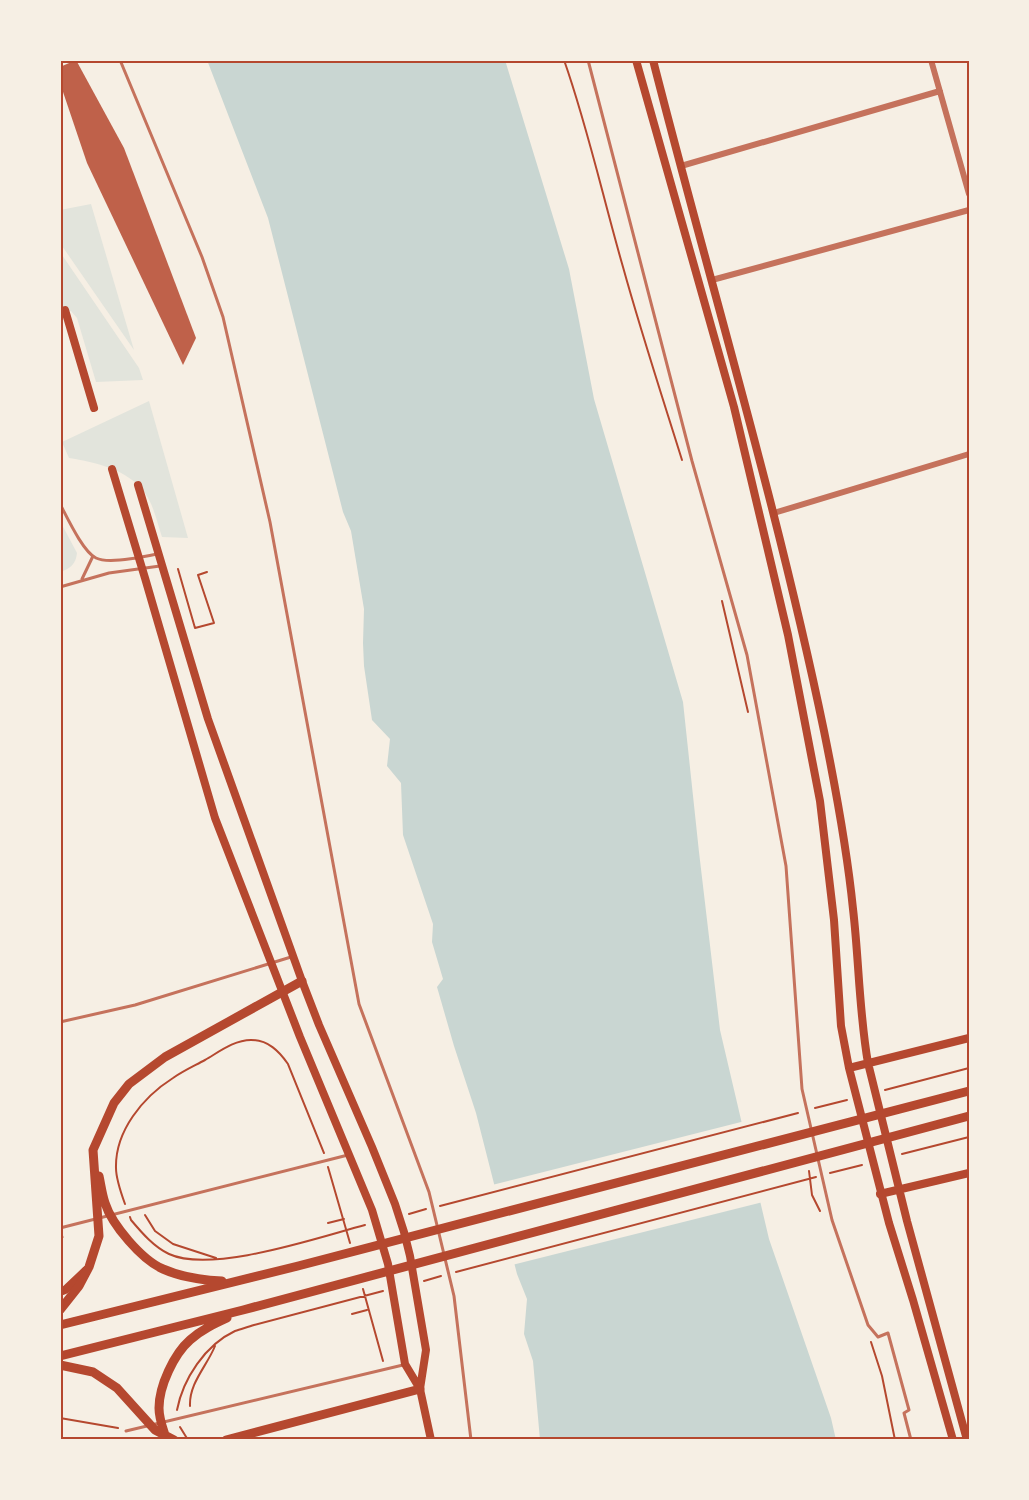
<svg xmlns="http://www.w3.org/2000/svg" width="1029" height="1500" viewBox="0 0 1029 1500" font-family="Bitter,serif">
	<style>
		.green { fill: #e2e4dc }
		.water { fill: #c9d6d2 }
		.pier { fill: #f6efe4 }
		.building { fill: #bf614a }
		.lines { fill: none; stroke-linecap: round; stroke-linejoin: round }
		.path { stroke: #b5482f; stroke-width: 2 }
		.service { stroke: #c5725c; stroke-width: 3 }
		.minor { stroke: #c5725c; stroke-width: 6 }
		.secondary { stroke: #b5482f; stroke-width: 8 }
		.primary { stroke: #b5482f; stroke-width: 9 }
		.neatline { fill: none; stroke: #b5482f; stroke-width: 2 }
	</style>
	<rect width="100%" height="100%" fill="#f6efe4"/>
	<path class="green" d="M 91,204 L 134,350 L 60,243 L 60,210 Z
		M 60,252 L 139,368 L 143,380 L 96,382 L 77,318 L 71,311 L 60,310 Z
		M 149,401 L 188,538 L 162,537 C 157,522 154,506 145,493 C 129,470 95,462 69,458 L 62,442 Z
		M 60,521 L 77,553 C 76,564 70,569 60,572 Z"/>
	<path class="water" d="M 207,60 L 505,60 L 569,269 L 594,399 L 683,702 L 699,852 L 720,1030 L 769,1239 L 831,1418 L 836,1440 L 540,1440 L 533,1361 L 524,1334 L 527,1299 L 517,1274 L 476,1113 L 454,1046 L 437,987 L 443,979 L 432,942 L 433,924 L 403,835 L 401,783 L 387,766 L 390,739 L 372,720 L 364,666 L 363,643 L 364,609 L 351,531 L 343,512 L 268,218 Z"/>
	<path class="pier" d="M 745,1121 L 763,1202 L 512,1265 L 492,1185 Z"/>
	<path class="building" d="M 76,60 L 124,148 L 196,338 L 183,365 L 87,163 L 60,83 L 60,67 Z"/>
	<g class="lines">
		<path class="path" d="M 564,60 C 588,128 603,198 623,267 C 641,332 662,396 682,460
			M 178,569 L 195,628 L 214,623 L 198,575 L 207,572
			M 722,601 L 748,712
			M 885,1090 L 969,1068
			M 815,1108 L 847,1100
			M 902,1154 L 969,1137
			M 328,1167 L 350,1243
			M 809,1171 L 812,1195 L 820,1211
			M 830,1173 L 862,1165
			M 125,1204 C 121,1193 116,1179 116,1168 C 115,1131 143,1097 173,1078 C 183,1071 194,1066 205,1060 C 219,1052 234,1040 251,1040 C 268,1040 279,1051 288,1064 L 324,1153
			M 440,1206 L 798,1113
			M 409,1214 L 426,1209
			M 145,1215 L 155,1231 L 173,1244 L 216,1258
			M 130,1217 L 131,1220 C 142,1233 154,1247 169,1254 C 212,1274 319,1237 365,1225
			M 328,1223 L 344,1219
			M 456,1272 L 816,1177
			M 424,1281 L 441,1276
			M 363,1289 L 383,1361
			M 352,1314 L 367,1310
			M 871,1342 L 882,1376 L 895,1440
			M 190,1406 C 189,1383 207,1366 215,1346
			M 177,1410 C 183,1379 205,1345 235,1331 C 241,1329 248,1327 254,1325 L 383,1291
			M 60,1418 L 118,1428
			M 180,1427 L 188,1440"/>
		<path class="service" d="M 120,60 L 202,257 L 223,317 L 270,522 L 359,1004 L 429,1192 L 454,1296 L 471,1440
			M 588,60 L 692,461 L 747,655 L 786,866 L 802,1089 L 832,1220 L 868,1325 L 878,1337 L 888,1333 L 909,1410 L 904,1413 L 911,1440
			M 60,504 C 67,517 83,552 96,558 C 108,564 143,557 157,554
			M 82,579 L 93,556
			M 60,587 L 109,573 L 160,566
			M 60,1022 L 135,1005 L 291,957
			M 60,1228 L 348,1155
			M 60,1232 L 62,1237
			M 126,1431 L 403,1365"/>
		<path class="minor" d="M 931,60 L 969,194
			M 681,166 L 940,91
			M 712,280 L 969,210
			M 774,513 L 969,454"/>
		<path class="secondary" d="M 636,60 L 734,407 L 788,635 L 820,801 L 834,920 L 841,1026 L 849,1068 L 889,1223 L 913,1300 L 953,1440
			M 653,60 C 710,284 777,504 824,731 C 836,790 847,849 853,909 C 859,960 859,1012 868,1063 L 907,1221 L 967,1440
			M 65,310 L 94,408
			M 112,469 L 145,578 L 215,818 L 300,1037 L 372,1210 L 388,1264 L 405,1364 L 420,1389
			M 138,485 L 208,719 L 302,981 L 319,1025 L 372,1147 L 395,1204 L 404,1232 L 410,1256 L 426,1350 L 420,1389 L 431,1440
			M 849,1068 L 969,1038
			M 880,1194 L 969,1173
			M 60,1292 L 65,1290 L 86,1270"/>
		<path class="primary" d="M 99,1176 C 101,1185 102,1194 105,1203 C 112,1225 142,1260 163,1269 C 181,1277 202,1280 222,1281
			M 60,1310 L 79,1286 L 89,1267 L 99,1236 L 93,1150 L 114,1103 L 129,1084 L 165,1057 L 302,981
			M 60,1325 L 298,1266 L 969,1091
			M 60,1356 L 243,1310 L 969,1116
			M 60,1365 L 93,1372 L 117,1388 L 155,1430 L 174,1440
			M 165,1435 C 162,1426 159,1418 159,1408 C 159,1386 174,1354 190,1340 C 201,1330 214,1324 227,1318
			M 226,1440 L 420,1389"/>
	</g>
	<rect width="1029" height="1500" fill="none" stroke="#f6efe4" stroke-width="123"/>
	<rect x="62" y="62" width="906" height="1376" class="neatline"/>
</svg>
